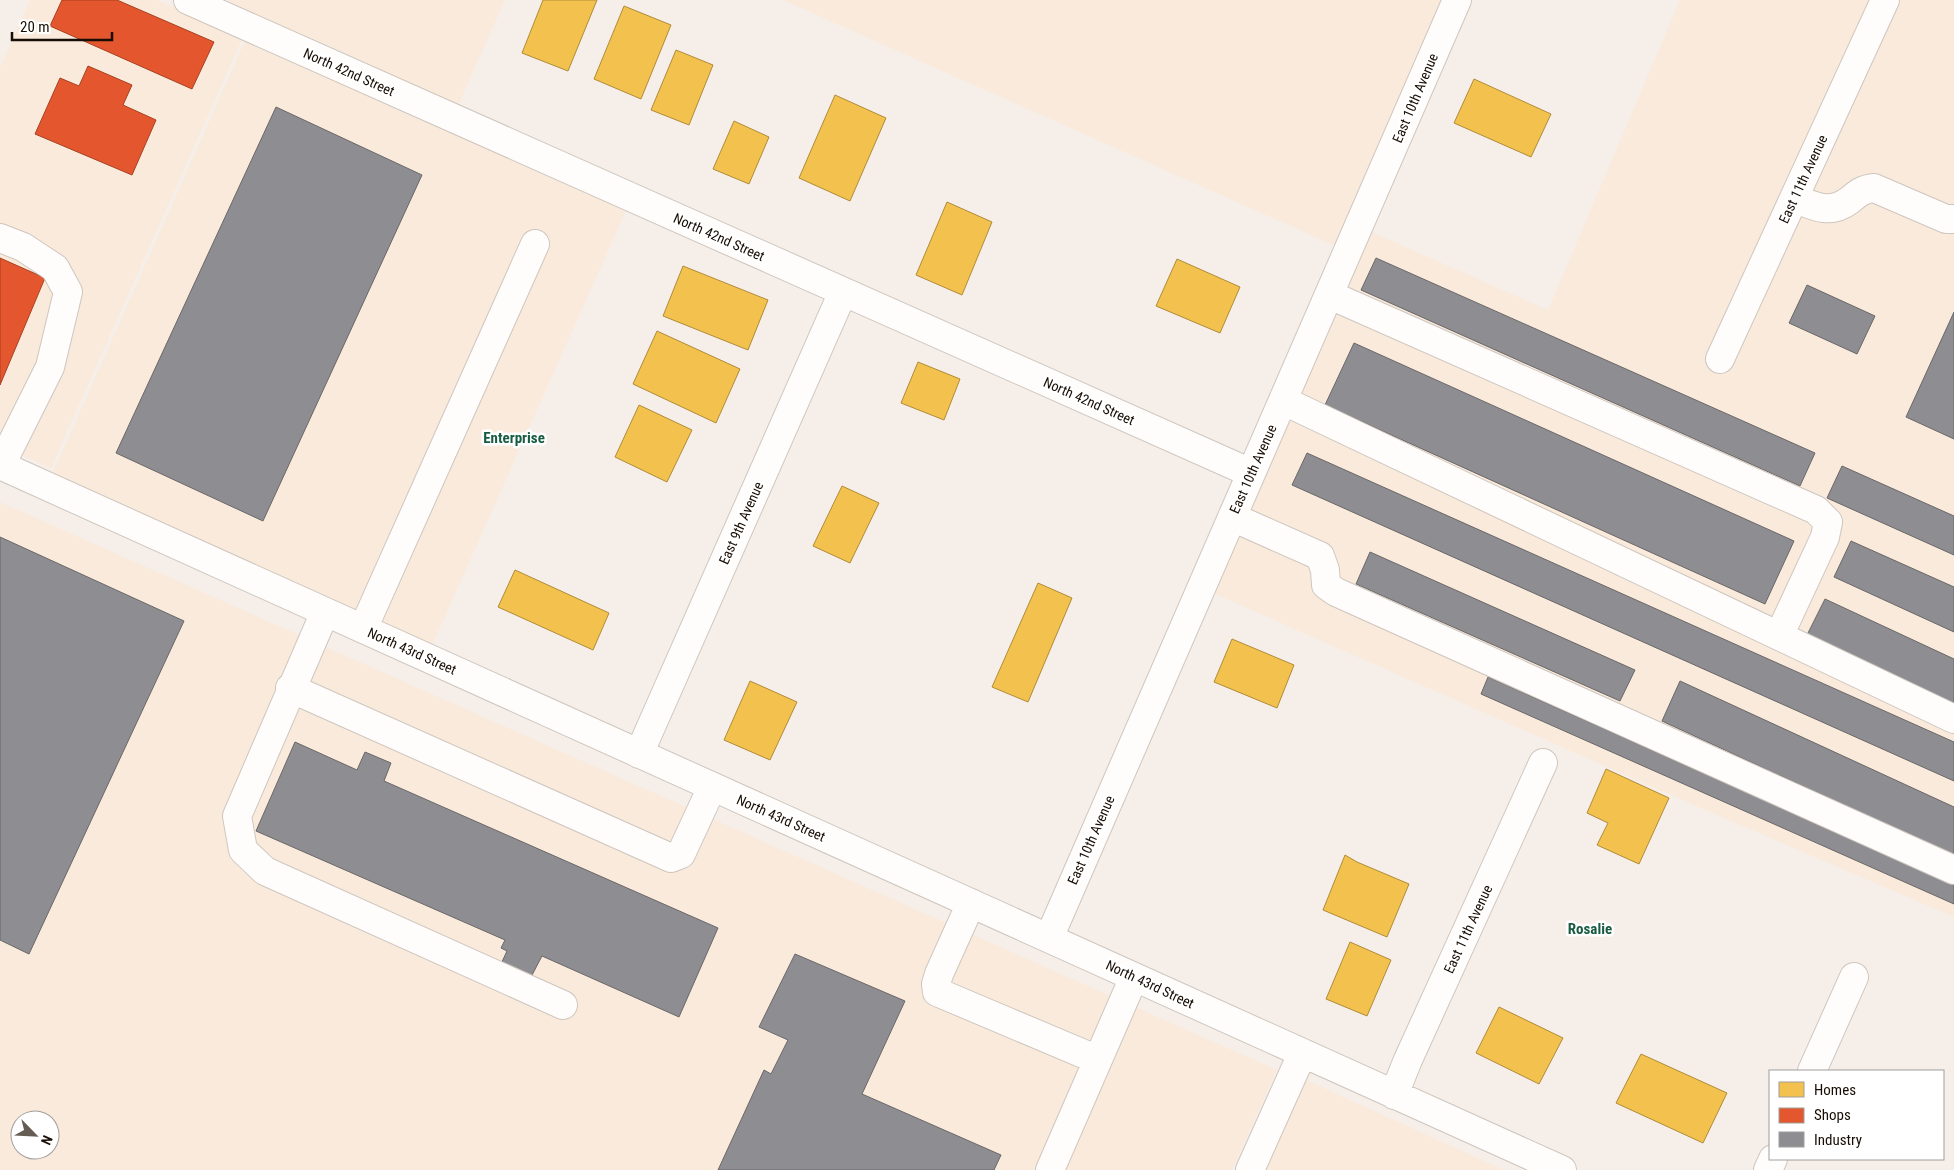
<svg xmlns="http://www.w3.org/2000/svg" width="1954" height="1170" viewBox="0 0 1954 1170" font-family="'Roboto Condensed',sans-serif">
	<style>
		.built { fill: #f9eadc; fill-rule: evenodd }
		.homes { fill: #f2c14e; stroke: #b08b38 }
		.shops { fill: #e4572e; stroke: #a64121 }
		.industry { fill: #8d8d92; stroke: #6a6767 }
		.lines { fill: none; stroke-linecap: round; stroke-linejoin: round }
		.minor-casing { stroke: #cec6be; stroke-width: 30 }
		.minor { stroke: #fefdfc; stroke-width: 28 }
		.labels { text-anchor: middle; dominant-baseline: central; stroke-width: 5; stroke-linejoin: round; paint-order: stroke }
		.street-label { font-size: 14px; fill: #170d04; stroke: #fff }
		.neighbourhood-label { font-size: 15px; font-weight: bold; fill: #175c42; stroke: #fff }
	</style>
	<rect width="100%" height="100%" fill="#f6efe9"/>
	<path class="built" d="M 30,0 L 157,0 L 243,37 L 51,468 L 0,445 L 0,68 Z
		M 227,0 L 505,0 L 456,110 Z
		M 783,0 L 1448,0 L 1340,248 Z
		M 1680,0 L 1954,0 L 1954,917 L 1650,786 L 1204,589 L 1367,230 L 1548,310 Z
		M 248,34 L 628,206 L 430,650 L 50,479 Z
		M 0,502 L 1277,1070 L 1232,1170 L 0,1170 ZM 20,1120 L 50,1120 L 50,1150 L 20,1150 Z
		M 1304,1079 L 1504,1170 L 1261,1170 Z"/>
	<path class="homes" d="M 543,0 L 597,0 L 568,71 L 522,53 Z
		M 624,6 L 671,25 L 641,99 L 594,79 Z
		M 676,50 L 713,65 L 689,125 L 651,110 Z
		M 1474,79 L 1551,114 L 1531,157 L 1454,123 Z
		M 835,95 L 886,118 L 850,201 L 799,178 Z
		M 734,121 L 769,137 L 749,184 L 713,169 Z
		M 947,202 L 992,222 L 962,295 L 916,275 Z
		M 1177,259 L 1240,287 L 1220,333 L 1156,306 Z
		M 683,266 L 768,300 L 748,350 L 663,316 Z
		M 657,331 L 740,369 L 716,423 L 633,384 Z
		M 918,362 L 960,379 L 944,420 L 901,403 Z
		M 639,405 L 692,430 L 667,482 L 615,457 Z
		M 842,486 L 879,503 L 850,563 L 813,546 Z
		M 515,570 L 609,613 L 593,650 L 498,607 Z
		M 1038,583 L 1072,598 L 1028,702 L 992,687 Z
		M 1232,639 L 1294,665 L 1277,708 L 1214,682 Z
		M 750,681 L 797,702 L 770,760 L 724,740 Z
		M 1606,769 L 1669,798 L 1639,864 L 1597,845 L 1608,823 L 1587,813 Z
		M 1345,855 L 1357,862 L 1409,884 L 1387,937 L 1323,910 Z
		M 1350,942 L 1391,960 L 1367,1016 L 1326,999 Z
		M 1499,1007 L 1563,1038 L 1539,1084 L 1476,1053 Z
		M 1641,1054 L 1727,1093 L 1703,1143 L 1616,1103 Z"/>
	<path class="shops" d="M 62,0 L 117,0 L 214,42 L 192,89 L 50,26 Z
		M 88,66 L 132,85 L 123,105 L 156,120 L 132,175 L 35,134 L 60,78 L 79,86 Z
		M 0,258 L 45,278 L 0,385 Z"/>
	<path class="industry" d="M 276,107 L 422,175 L 263,521 L 116,453 Z
		M 1376,258 L 1815,453 L 1800,486 L 1361,290 Z
		M 1807,285 L 1875,316 L 1857,354 L 1789,323 Z
		M 1954,312 L 1954,439 L 1906,417 Z
		M 1354,343 L 1794,541 L 1765,604 L 1325,405 Z
		M 1307,453 L 1954,742 L 1954,781 L 1292,485 Z
		M 1842,466 L 1954,516 L 1954,555 L 1827,498 Z
		M 0,537 L 184,621 L 29,954 L 0,940 Z
		M 1851,541 L 1954,587 L 1954,632 L 1834,577 Z
		M 1370,552 L 1635,670 L 1620,701 L 1356,584 Z
		M 1825,599 L 1954,659 L 1954,708 L 1805,639 Z
		M 1488,677 L 1954,885 L 1954,904 L 1481,694 Z
		M 1680,681 L 1954,807 L 1954,856 L 1662,721 Z
		M 295,742 L 357,770 L 365,752 L 391,763 L 384,781 L 718,928 L 679,1017 L 542,956 L 531,977 L 501,964 L 507,951 L 501,948 L 505,940 L 256,831 Z
		M 795,954 L 905,1001 L 862,1094 L 1001,1155 L 994,1170 L 718,1170 L 764,1070 L 771,1074 L 788,1040 L 759,1027 Z"/>
	<g class="lines">
		<defs>
			<path id="minor" d="M 188,0 L 1251,473
				M 1794,198 C 1815,207 1830,215 1850,200 C 1858,193 1863,189 1874,188 L 1946,219 L 1954,219
				M 0,238 L 23,247 L 55,268 L 68,292 L 50,367 L 1,465
				M 1330,295 L 1816,510 L 1828,522 L 1825,537 L 1779,636
				M 1720,359 L 1885,0
				M 1284,401 L 1954,719
				M 0,465 L 1562,1170
				M 1232,517 L 1320,556 L 1325,570 L 1326,585 L 1336,592 L 1954,870
				M 325,612 L 237,816 L 243,850 L 265,871 L 563,1005
				M 363,629 L 535,244
				M 290,688 L 671,858 L 681,854 L 712,787
				M 639,754 L 843,292
				M 971,903 L 939,974 L 936,984 L 937,992 L 1098,1060
				M 1049,938 L 1457,0
				M 1812,1071 L 1854,977
				M 1394,1095 L 1407,1062 L 1543,763
				M 1050,1170 L 1134,977
				M 1250,1170 L 1302,1054
				M 1768,1170 L 1773,1159"/>
		</defs>
		<use href="#minor" class="minor-casing"/>
		<use href="#minor" class="minor"/>
	</g>
	<g class="labels">
		<g class="street-label">
			<text transform="translate(349 72) rotate(24)">North 42nd Street</text>
			<text transform="translate(1415 98) rotate(-67)">East 10th Avenue</text>
			<text transform="translate(1803 179) rotate(-65)">East 11th Avenue</text>
			<text transform="translate(719 237) rotate(24)">North 42nd Street</text>
			<text transform="translate(1089 401) rotate(24)">North 42nd Street</text>
			<text transform="translate(1253 469) rotate(-66)">East 10th Avenue</text>
			<text transform="translate(741 523) rotate(-66)">East 9th Avenue</text>
			<text transform="translate(412 651) rotate(24)">North 43rd Street</text>
			<text transform="translate(781 818) rotate(24)">North 43rd Street</text>
			<text transform="translate(1091 840) rotate(-66)">East 10th Avenue</text>
			<text transform="translate(1468 929) rotate(-65)">East 11th Avenue</text>
			<text transform="translate(1150 984) rotate(25)">North 43rd Street</text>
		</g>
		<g class="neighbourhood-label">
			<text x="514" y="438">Enterprise</text>
			<text x="1590" y="929">Rosalie</text>
		</g>
	</g>
	<rect x="1769" y="1070" width="175" height="90" fill="#ffffff" stroke="#a29e9b"/>
	<rect x="1779" y="1082" width="25" height="15" fill="#f2c14e" stroke="#a29e9b"/>
	<text x="1814" y="1095" font-size="15" fill="#170d04">Homes</text>
	<rect x="1779" y="1108" width="25" height="15" fill="#e4572e" stroke="#a29e9b"/>
	<text x="1814" y="1120" font-size="15" fill="#170d04">Shops</text>
	<rect x="1779" y="1132" width="25" height="15" fill="#8d8d92" stroke="#a29e9b"/>
	<text x="1814" y="1145" font-size="15" fill="#170d04">Industry</text>
	<g transform="translate(35 1135) rotate(114)"><circle r="24" fill="#ffffff" stroke="#a29e9b"/>
	<path d="M0-4L9 19L0 12L-9 19Z" fill="#655c54"/>
	<text y="-8" font-size="14" font-weight="bold" text-anchor="middle" fill="#170d04">N</text>
	</g>
	<path d="M12 32v8h100v-8" fill="none" stroke="#170d04" stroke-width="2.5"/>
	<text x="20" y="32" font-size="15" fill="#170d04" stroke="#ffffff" stroke-width="4" paint-order="stroke">20 m</text>
</svg>
